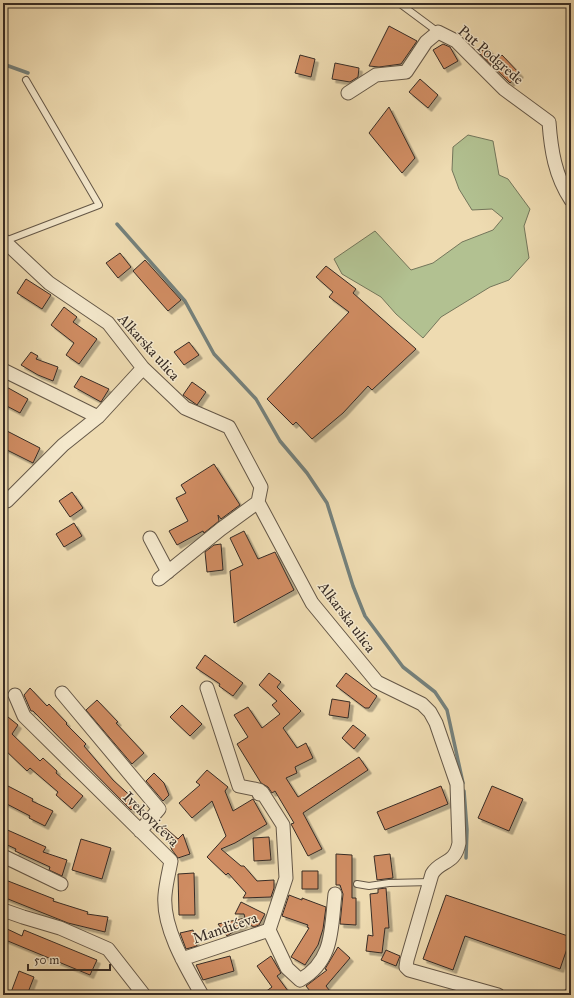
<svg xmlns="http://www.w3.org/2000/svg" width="574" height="998" viewBox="0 0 574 998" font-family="'IM FELL Great Primer',serif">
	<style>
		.green { fill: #b2c191; stroke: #74765b }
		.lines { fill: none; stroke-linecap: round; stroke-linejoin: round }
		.stream { stroke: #75817c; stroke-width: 3.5 }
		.building { fill: #cf8c62; stroke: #372c25; filter: url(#shadow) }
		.service-casing { stroke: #655848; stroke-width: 8 }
		.minor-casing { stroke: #655848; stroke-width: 15 }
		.service { stroke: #f4e8cc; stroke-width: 6 }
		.minor { stroke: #f4e8cc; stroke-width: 13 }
		.labels { text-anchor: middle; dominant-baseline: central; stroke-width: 3; stroke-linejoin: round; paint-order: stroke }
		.street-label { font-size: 15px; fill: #372c25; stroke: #f4e8cc }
	</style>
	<defs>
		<filter id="shadow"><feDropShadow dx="3.5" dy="3.5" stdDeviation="0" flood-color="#0004"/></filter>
	</defs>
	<rect width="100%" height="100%" fill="#eedbb1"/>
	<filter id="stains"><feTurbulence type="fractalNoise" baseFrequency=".005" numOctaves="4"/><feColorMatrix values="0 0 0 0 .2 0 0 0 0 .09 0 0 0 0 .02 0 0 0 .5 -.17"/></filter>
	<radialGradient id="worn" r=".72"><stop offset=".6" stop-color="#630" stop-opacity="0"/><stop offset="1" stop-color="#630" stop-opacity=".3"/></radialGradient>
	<path class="green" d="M 468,135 L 493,141 L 499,175 L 508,179 L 530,209 L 524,226 L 529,258 L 509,280 L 490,287 L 441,317 L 423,338 L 396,314 L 381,297 L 342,274 L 334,259 L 375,231 L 411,270 L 433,263 L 462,242 L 493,230 L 503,218 L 492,209 L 472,210 L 459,189 L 452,170 L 453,147 Z"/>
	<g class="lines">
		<path class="stream" d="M 3,64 L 28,73
			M 117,224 L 185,301 L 214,354 L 256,399 L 280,441 L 307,473 L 327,503 L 353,586 L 365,616 L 403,667 L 435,692 L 447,710 L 463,783
			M 464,791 L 467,830 L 466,858"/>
	</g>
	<path class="building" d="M 389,26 L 417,41 L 401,64 L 379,67 L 369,66 Z
		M 443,44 L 450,47 L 458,61 L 444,69 L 433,50 Z
		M 487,47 L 497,60 L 502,55 L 520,74 L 510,83 L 479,53 Z
		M 300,55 L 315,59 L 311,77 L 295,73 Z
		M 335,63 L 359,68 L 358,77 L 350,82 L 332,79 Z
		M 420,79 L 438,95 L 428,108 L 409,92 Z
		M 389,107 L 415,158 L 402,173 L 369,133 Z
		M 120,253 L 131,267 L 118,278 L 106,263 Z
		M 145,260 L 181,300 L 168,311 L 133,271 Z
		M 326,266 L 356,289 L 353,293 L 416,349 L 372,390 L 368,386 L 343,413 L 312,439 L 296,422 L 293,425 L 267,399 L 349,312 L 329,297 L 333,292 L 316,277 Z
		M 26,279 L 51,295 L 42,309 L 17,293 Z
		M 64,307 L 77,317 L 73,322 L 97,339 L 79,364 L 66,355 L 74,343 L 51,325 Z
		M 189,342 L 199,355 L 184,365 L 174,352 Z
		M 31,352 L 38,356 L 36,359 L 58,367 L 53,381 L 38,375 L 21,365 Z
		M 81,376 L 109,389 L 101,402 L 74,387 Z
		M 192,382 L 206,392 L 197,405 L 183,395 Z
		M 3,385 L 28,399 L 20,413 L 3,404 Z
		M 7,431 L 40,448 L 33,463 L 3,448 L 3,440 Z
		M 214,464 L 240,505 L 221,519 L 218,515 L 219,521 L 204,533 L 203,531 L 177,545 L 169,531 L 188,521 L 176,498 L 186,493 L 181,485 Z
		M 72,492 L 83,508 L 70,517 L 59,501 Z
		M 74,523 L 82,536 L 64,547 L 56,534 Z
		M 244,531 L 258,559 L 275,552 L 294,590 L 234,623 L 230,571 L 243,565 L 230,538 Z
		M 221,544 L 223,570 L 207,572 L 205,552 L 214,545 Z
		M 205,655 L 243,683 L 233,696 L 219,686 L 220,684 L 196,668 Z
		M 269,673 L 281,682 L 277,687 L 301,711 L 283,728 L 297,748 L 306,743 L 313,758 L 295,767 L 297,773 L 286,778 L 298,797 L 359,757 L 368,770 L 303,813 L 322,849 L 308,856 L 291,824 L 294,823 L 275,791 L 272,793 L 268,787 L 261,783 L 237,744 L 248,737 L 234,715 L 248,707 L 262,728 L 280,714 L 272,705 L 277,701 L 259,685 Z
		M 346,673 L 377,696 L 369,708 L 365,708 L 336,686 Z
		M 30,688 L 47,706 L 49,704 L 67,723 L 66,724 L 86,744 L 84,746 L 113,780 L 138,803 L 131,810 L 33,711 L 31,711 L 24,695 Z
		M 332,699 L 350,702 L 348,718 L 329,715 Z
		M 97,700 L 118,722 L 116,723 L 144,753 L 132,764 L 86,710 Z
		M 182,705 L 202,724 L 190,736 L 170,717 Z
		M 3,713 L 18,725 L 12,734 L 40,761 L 43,758 L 57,771 L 56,773 L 83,796 L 72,809 L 56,795 L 58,792 L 30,768 L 27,771 L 3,748 Z
		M 353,725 L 366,735 L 354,749 L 342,738 Z
		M 207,770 L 228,787 L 225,791 L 233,811 L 253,799 L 267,824 L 235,843 L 221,849 L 241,866 L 244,866 L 257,881 L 274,880 L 274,888 L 271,897 L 243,898 L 246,893 L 228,873 L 226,875 L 207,857 L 226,836 L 212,801 L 192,818 L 179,803 L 200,785 L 196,782 Z
		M 154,773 L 164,783 L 169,795 L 163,801 L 146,781 Z
		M 8,786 L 33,799 L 32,801 L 53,811 L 45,826 L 29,818 L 30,816 L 3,802 L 3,797 Z
		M 441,786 L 448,804 L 385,830 L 377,812 Z
		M 492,786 L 523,799 L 509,831 L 478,818 Z
		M 162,825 L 178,839 L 183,834 L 190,854 L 178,858 L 172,850 Z
		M 3,828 L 46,847 L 43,852 L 67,860 L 62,876 L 49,870 L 50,867 L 15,851 L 16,849 L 3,843 Z
		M 269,837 L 271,860 L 254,861 L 253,838 Z
		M 81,839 L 111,848 L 102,879 L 72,870 Z
		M 336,854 L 352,855 L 352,898 L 356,898 L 356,925 L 340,924 L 343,894 L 340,885 L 336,885 Z
		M 390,854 L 393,878 L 377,880 L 374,856 Z
		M 302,871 L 318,871 L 318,889 L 302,889 Z
		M 194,873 L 195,915 L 179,915 L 178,874 Z
		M 3,879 L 54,899 L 53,901 L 88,912 L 87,914 L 108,917 L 105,932 L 68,923 L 3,897 Z
		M 386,888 L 389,928 L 385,928 L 382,953 L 366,951 L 368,935 L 373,936 L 370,894 L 378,893 L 378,889 Z
		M 289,895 L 302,900 L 302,898 L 326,907 L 323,929 L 318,945 L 305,965 L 291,957 L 309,928 L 307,927 L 308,925 L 282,916 Z
		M 446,895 L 571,937 L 560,969 L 465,936 L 453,970 L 423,959 Z
		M 241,902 L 265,914 L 259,925 L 254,927 L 246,923 L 227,936 L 218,924 L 245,918 L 244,914 L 235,914 Z
		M 3,927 L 22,936 L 24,930 L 97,960 L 90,975 L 3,939 Z
		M 193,930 L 197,946 L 186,949 L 180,933 Z
		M 338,947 L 350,958 L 326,986 L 333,995 L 313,995 L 306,986 L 327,970 L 325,969 Z
		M 386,950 L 400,956 L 396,966 L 381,960 Z
		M 230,956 L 234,971 L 203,980 L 196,965 Z
		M 271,956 L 281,973 L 277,976 L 291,995 L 261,995 L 272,987 L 257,966 Z
		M 19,971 L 34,977 L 27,995 L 10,995 Z"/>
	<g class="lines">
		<defs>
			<path id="service" d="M 399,3 L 438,32
				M 5,241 L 99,205 L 26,80
				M 357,884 L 369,886 L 389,883 L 431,882"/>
			<path id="minor" d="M 348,93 L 376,75 L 406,72 L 426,42 L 438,32 L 456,41 L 504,89 L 549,122 C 551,150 555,176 571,200
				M 3,240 L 49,283 L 108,323 L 143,368 L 185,408 L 229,427 L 261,487 L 258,502 L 312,603 L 377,682 L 422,704 L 430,712 L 436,723 L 457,784 L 459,843 C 455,865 440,860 432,874 L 407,960 L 406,967 L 409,970 L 498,995
				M 3,370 L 98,417
				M 3,501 L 7,501 L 63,445 L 98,417 L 143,368
				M 150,538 L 168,572
				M 159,579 L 221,529 L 258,502
				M 207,688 L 239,786 L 259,790 L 259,794 L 262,792 L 283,825 L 286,878 L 269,930
				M 62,693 L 159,809 L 140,831
				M 15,695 L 24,716 L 171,861 C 169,872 166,883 165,895 C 162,927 186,967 202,995
				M 3,856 L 61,884
				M 3,910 L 23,917 L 60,928 L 108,949 L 144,995
				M 269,930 L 287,968 L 300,980 C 334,961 331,928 335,894
				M 182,959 L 269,930
				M 570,995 L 571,994"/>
		</defs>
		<use href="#service" class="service-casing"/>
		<use href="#minor" class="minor-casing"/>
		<use href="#service" class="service"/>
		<use href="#minor" class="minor"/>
	</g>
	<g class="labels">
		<g class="street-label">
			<text transform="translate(491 55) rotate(41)">Put Podgrede</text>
			<text transform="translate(149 347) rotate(48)">Alkarska ulica</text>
			<text transform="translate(347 617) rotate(53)">Alkarska ulica</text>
			<text transform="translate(151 819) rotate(44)">Ivekovićeva</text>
			<text transform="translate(225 928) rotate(-19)">Mandićeva</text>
		</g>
	</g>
	<rect width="574" height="998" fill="none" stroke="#eedbb1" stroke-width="16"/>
	<rect x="4" y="4" width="566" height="990" fill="none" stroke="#372c25" stroke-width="2"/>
	<rect x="8" y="8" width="558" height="982" fill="none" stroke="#372c25"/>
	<path d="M28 964v6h82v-6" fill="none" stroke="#372c25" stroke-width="2"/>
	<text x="34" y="964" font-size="12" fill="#372c25" stroke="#f4e8cc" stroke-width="3" paint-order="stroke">50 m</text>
	<rect width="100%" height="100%" filter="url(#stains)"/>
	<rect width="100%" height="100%" fill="url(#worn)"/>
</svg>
